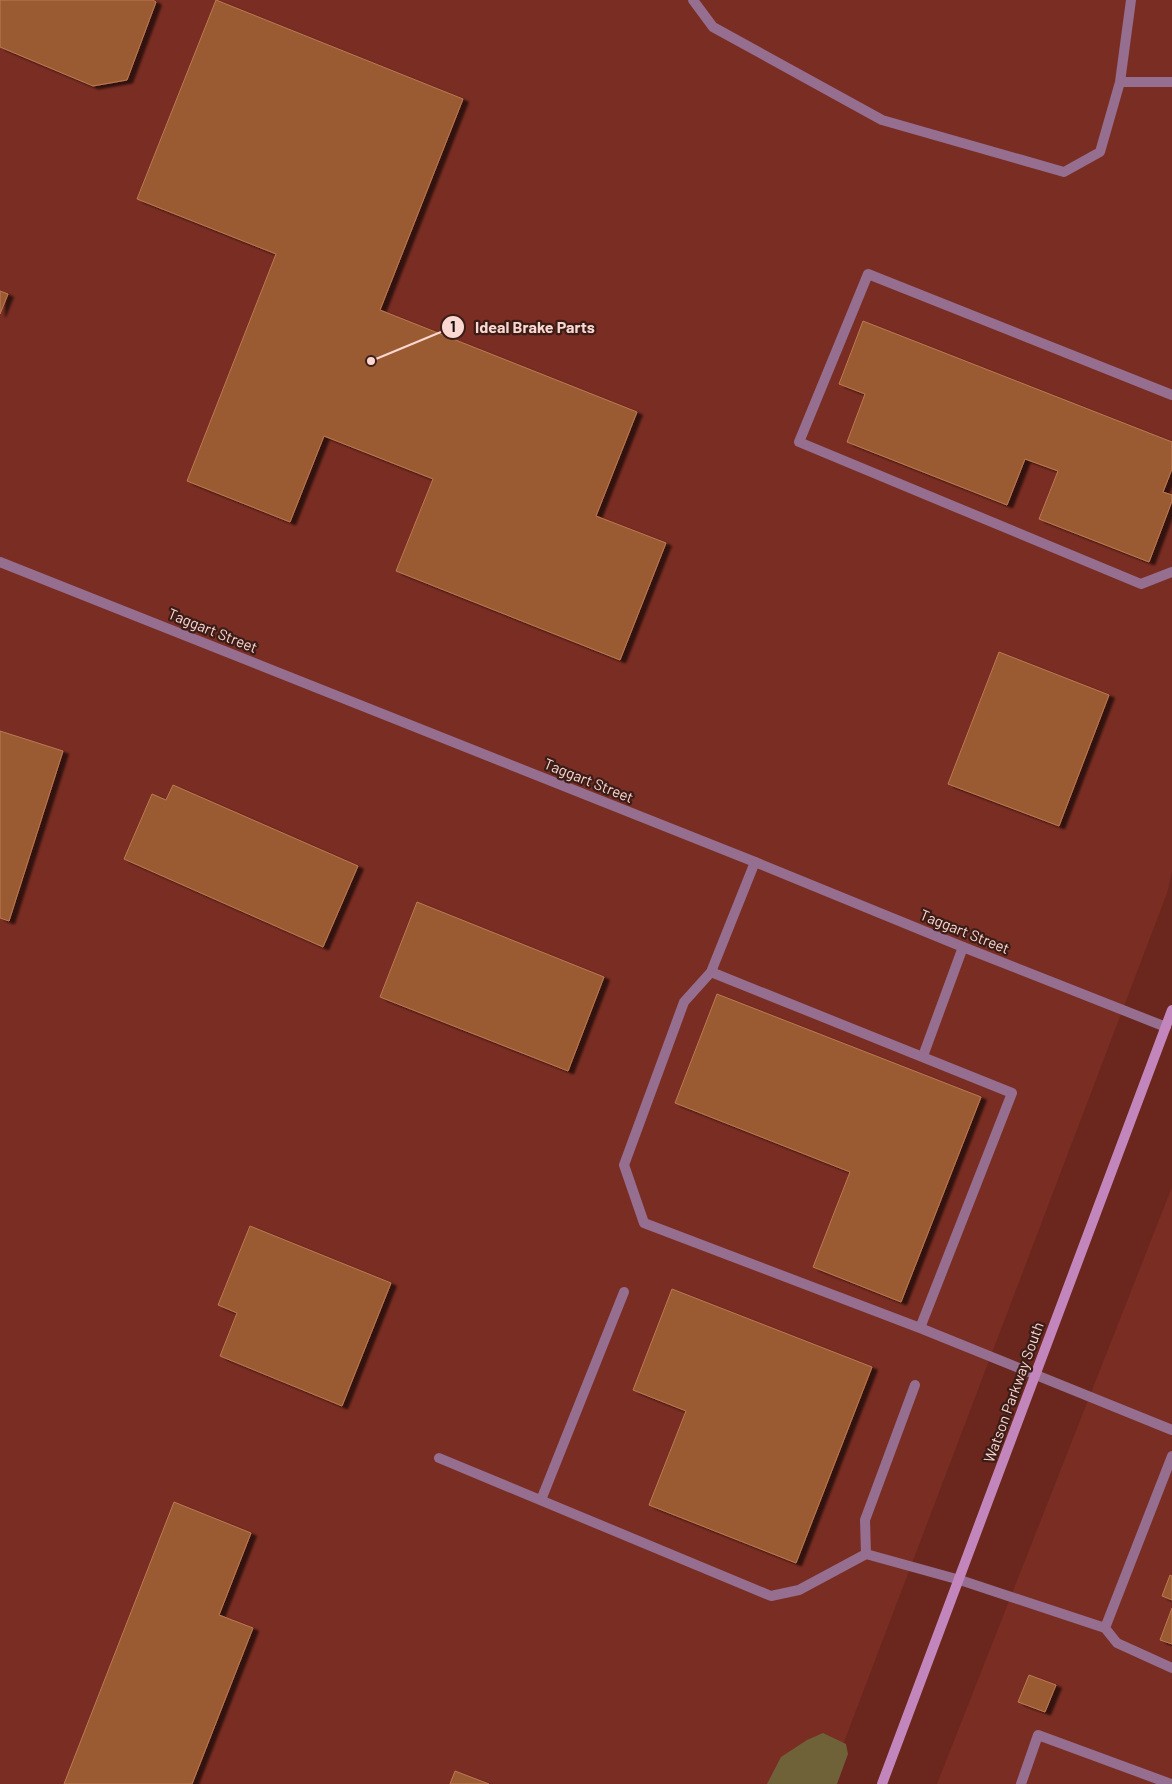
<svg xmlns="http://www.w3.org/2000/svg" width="1172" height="1784" viewBox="0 0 1172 1784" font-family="Barlow,sans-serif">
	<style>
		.built { fill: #7a2d22 }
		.green { fill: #706238 }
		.building { fill: #9a5a33; stroke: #bd7a52; filter: url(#shadow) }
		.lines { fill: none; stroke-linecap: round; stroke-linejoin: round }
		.lane { stroke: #956e90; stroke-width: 10 }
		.street { stroke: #956e90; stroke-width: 10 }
		.secondary { stroke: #c386bc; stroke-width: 10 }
		.labels { text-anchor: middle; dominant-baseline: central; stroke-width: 4.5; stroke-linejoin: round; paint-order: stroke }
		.street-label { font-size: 15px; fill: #fad7d0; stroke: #3b1c17 }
		.leader { fill: none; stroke: #fad7d0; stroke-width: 2 }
		.callout-dot { fill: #fad7d0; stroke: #3b1c17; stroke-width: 2 }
		.mark-label { font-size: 15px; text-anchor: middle; font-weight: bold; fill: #111 }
		.callout-label { font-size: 16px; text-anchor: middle; font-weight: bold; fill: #fad7d0; stroke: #3b1c17; stroke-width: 4.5; stroke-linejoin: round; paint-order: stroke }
	</style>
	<defs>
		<filter id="shadow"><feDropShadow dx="5.5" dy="3" stdDeviation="1" flood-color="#0009"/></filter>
	</defs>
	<rect width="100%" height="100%" fill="#6b271d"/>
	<path class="built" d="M 0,0 L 1172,0 L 1172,872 L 1167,893 L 828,1784 L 0,1784 Z
		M 1172,1187 L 1172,1784 L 937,1784 Z"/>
	<path class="green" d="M 823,1733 L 846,1744 L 848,1754 L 837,1784 L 767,1784 L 781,1757 L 807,1740 Z"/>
	<path class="building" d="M 0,0 L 153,0 L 156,2 L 127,80 L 93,86 L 0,47 Z
		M 216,0 L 463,99 L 380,310 L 637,412 L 596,516 L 666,543 L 620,660 L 396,571 L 433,479 L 324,436 L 290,522 L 187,481 L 276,254 L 137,199 Z
		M 0,291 L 8,294 L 0,314 Z
		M 863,321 L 1172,442 L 1172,469 L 1163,492 L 1172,495 L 1172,501 L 1149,562 L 1039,519 L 1058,471 L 1025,459 L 1007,505 L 847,442 L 865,394 L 839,384 Z
		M 999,652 L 1109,695 L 1059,826 L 948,784 Z
		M 0,731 L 63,751 L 9,921 L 0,918 Z
		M 173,785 L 358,866 L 323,947 L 124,859 L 152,794 L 166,800 Z
		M 417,902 L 604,977 L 568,1071 L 380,997 Z
		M 717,994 L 981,1097 L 901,1302 L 813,1267 L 850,1172 L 675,1103 Z
		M 250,1226 L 391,1283 L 342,1406 L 220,1356 L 237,1313 L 218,1305 Z
		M 672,1289 L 872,1367 L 796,1563 L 649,1505 L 686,1411 L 633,1390 Z
		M 174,1502 L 251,1533 L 219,1615 L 253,1628 L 192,1784 L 64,1784 Z
		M 1170,1575 L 1172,1576 L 1172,1600 L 1162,1596 Z
		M 1172,1608 L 1172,1644 L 1160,1640 Z
		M 1029,1675 L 1056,1685 L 1045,1712 L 1018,1702 Z
		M 455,1771 L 489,1784 L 450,1784 Z"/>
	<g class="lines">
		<path class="lane" d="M 693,0 L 713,27 L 882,120 L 1064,172 L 1100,152 L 1120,82 L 1131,0
			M 1120,82 L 1172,82
			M 1172,395 L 868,274 L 799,442 L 1141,584 L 1172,572
			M 755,862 L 711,972 L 684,1002 L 624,1165 L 644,1223 L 920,1328 L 1172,1430
			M 711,972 L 1012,1093 L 920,1328
			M 923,1056 L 963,947
			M 439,1458 L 771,1596 L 799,1590 L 866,1554 L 960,1580 L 1105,1628 L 1172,1456
			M 541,1500 L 624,1292
			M 866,1554 L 865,1520 L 915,1385
			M 1105,1628 L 1117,1643 L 1172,1668
			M 1021,1784 L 1038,1735 L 1171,1784"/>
		<path class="street" d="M 0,562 L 755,862 L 963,947 L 1166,1027"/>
		<path class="secondary" d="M 882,1784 L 1172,1010"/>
	</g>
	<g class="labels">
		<g class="street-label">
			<text transform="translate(213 630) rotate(22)">Taggart Street</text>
			<text transform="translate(589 780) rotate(22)">Taggart Street</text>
			<text transform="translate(965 931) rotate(22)">Taggart Street</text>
			<text transform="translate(1013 1392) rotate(-70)">Watson Parkway South</text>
		</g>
	</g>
	<path class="leader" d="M371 361L453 327"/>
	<g class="callout-dot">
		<circle cx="371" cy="361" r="5"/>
		<circle cx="453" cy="327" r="12"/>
	</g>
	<g class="mark-label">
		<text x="453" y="332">1</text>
	</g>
	<g class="callout-label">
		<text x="535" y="333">Ideal Brake Parts</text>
	</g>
</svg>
